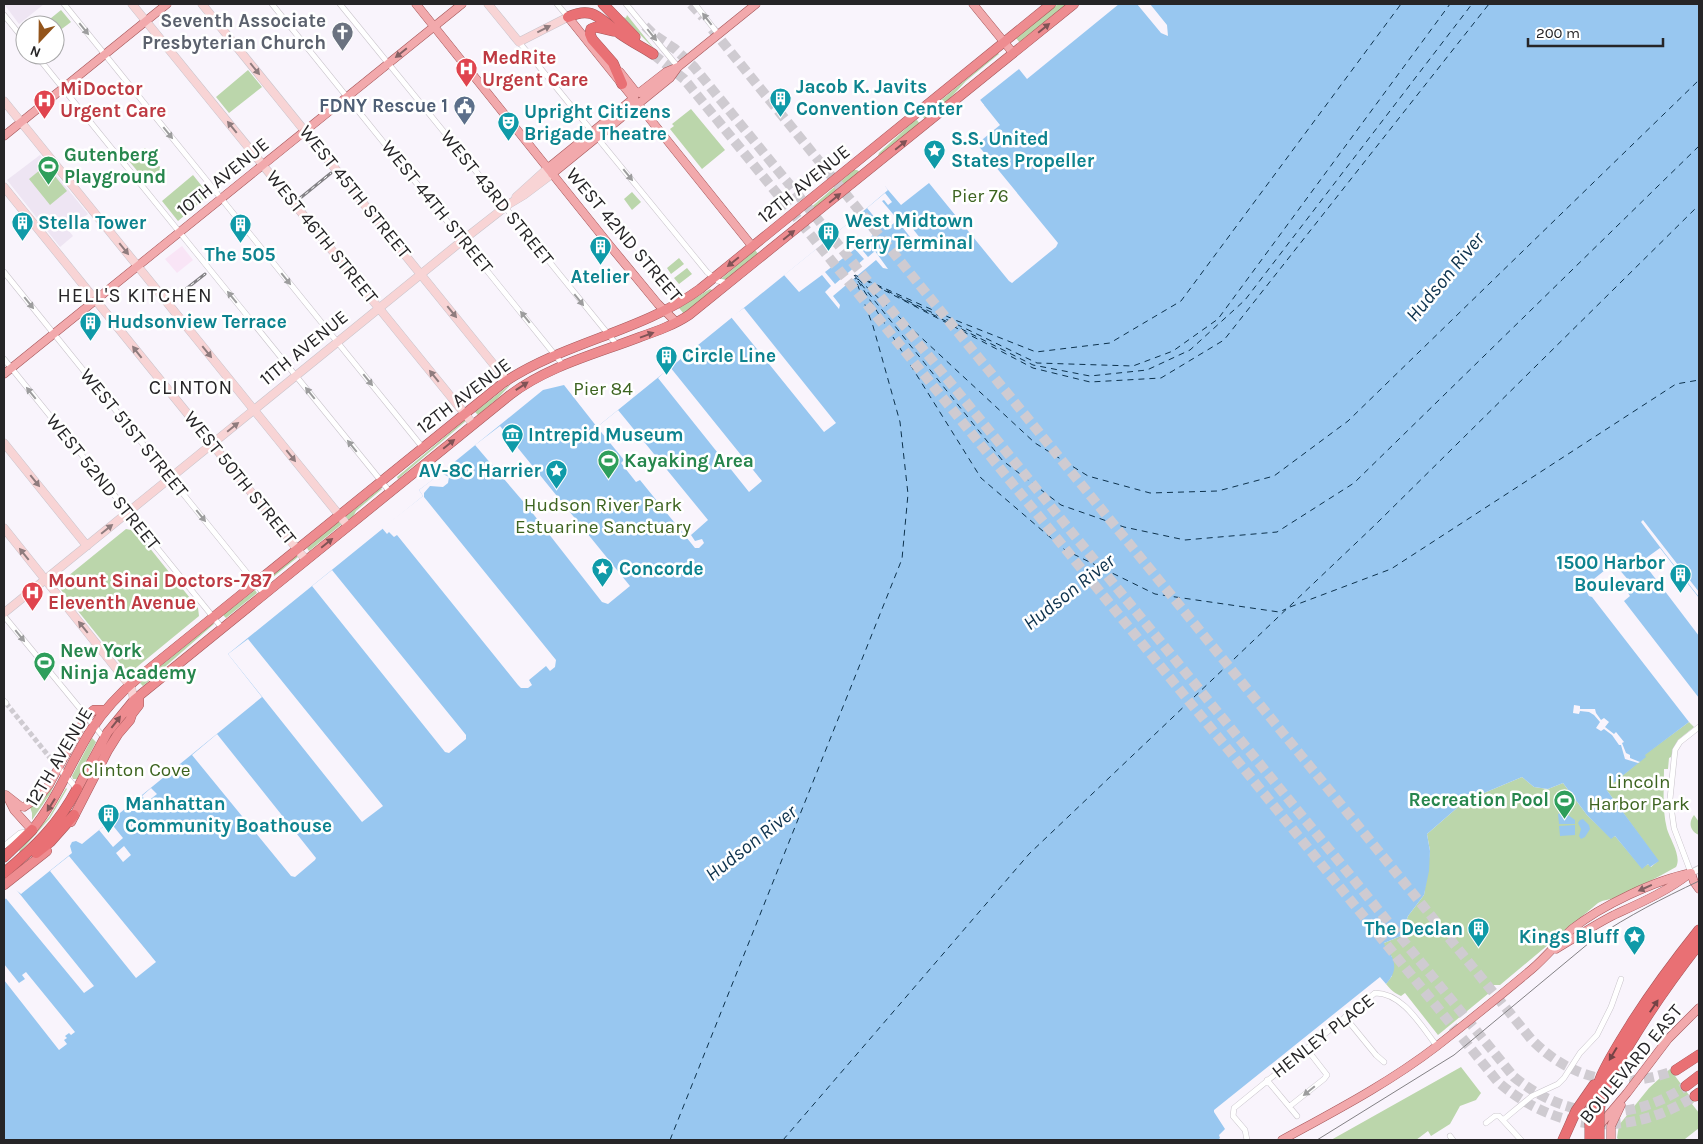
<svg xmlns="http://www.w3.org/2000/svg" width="1703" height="1144" viewBox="0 0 1703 1144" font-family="Karla,sans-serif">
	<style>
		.built { fill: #eee5f3 }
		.industrial { fill: #f9e5f6 }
		.green { fill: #bbd6ab }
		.water { fill: #98c7f0 }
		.pier { fill: #f9f4fc; fill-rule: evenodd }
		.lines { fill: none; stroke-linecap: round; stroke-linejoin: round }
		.ferry { stroke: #0d324d; stroke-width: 1; stroke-dasharray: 6 5; stroke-linecap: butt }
		.minor-tunnel { stroke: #cfcbd1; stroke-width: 5; stroke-dasharray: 5 2.5; stroke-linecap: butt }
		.motorway-tunnel { stroke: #cfcbd1; stroke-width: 10; stroke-dasharray: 10 5; stroke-linecap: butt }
		.minor-casing { stroke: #c9c4cb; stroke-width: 6 }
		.tertiary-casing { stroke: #c9c4cb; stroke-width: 8 }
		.secondary-casing { stroke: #c9c4cb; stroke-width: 9 }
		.primary-casing { stroke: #a55659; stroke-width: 9 }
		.trunk-casing { stroke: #a55659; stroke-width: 10 }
		.motorway-casing { stroke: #a55659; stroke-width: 11 }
		.minor { stroke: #fff; stroke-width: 5 }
		.tertiary { stroke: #fff; stroke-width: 6 }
		.secondary { stroke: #f8d4d5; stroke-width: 8 }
		.primary { stroke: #f2a9ac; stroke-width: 8 }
		.trunk { stroke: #ee8c90; stroke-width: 9 }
		.motorway { stroke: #e97074; stroke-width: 10 }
		.tram { stroke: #838185; stroke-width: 1 }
		.rail-casing { stroke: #838185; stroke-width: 3 }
		.rail { stroke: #fff; stroke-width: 1; stroke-dasharray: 4; stroke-linecap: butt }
		.motorway-bridge-casing { stroke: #a55659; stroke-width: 11; stroke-linecap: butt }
		.motorway-bridge { stroke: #e97074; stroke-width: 10 }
		.oneway { fill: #9d9d9e }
		.oneway2 { fill: #805356 }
		.oneway3 { fill: #8f7c7e }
		.oneway4 { fill: #826063 }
		.oneway5 { fill: #744346 }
		.labels { text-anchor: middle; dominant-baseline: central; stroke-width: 5; stroke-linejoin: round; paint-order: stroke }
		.worship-label { font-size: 19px; font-weight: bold; fill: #5b616d; stroke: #fff; text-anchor: end }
		.health-label { font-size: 19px; font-weight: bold; fill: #be3a42; stroke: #fff; text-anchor: start }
		.culture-label { font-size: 19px; font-weight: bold; fill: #0d838f; stroke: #fff; text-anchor: start }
		.service-label { font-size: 19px; font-weight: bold; fill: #4e5e75; stroke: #fff; text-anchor: end }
		.leisure-label { font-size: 19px; font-weight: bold; fill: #27864d; stroke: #fff; text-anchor: start }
		.street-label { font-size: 19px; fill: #262527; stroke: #fff }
		.park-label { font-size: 19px; fill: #3d6420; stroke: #fff }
		.water-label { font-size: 20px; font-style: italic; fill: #0d324d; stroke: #fff }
		.neighbourhood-label { font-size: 20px; letter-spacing: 1px; fill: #262527; stroke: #fff }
	</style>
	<rect width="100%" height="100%" fill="#f9f4fc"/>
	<path class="built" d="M 4,4 L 44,4 L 19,24 Z
		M 40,155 L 88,214 L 68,230 L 73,236 L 60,247 L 7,180 Z"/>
	<path class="industrial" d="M 182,246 L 193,260 L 177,273 L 165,259 Z"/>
	<path class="green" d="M 1058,4 L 1067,4 L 1020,43 L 1016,38 Z
		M 61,10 L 71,22 L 55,34 L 55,25 L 47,25 L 45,23 Z
		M 627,15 L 656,51 L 625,19 L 624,17 L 626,18 Z
		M 998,53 L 999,54 L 966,81 L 943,106 L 925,119 L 922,116 Z
		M 248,70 L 262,87 L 229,113 L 216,97 Z
		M 691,109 L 725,150 L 702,169 L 670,129 L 674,126 L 672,124 Z
		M 917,120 L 920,124 L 877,159 L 879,153 L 914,121 Z
		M 145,148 L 164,172 L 149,185 L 129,161 Z
		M 46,165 L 67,191 L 50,205 L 29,179 Z
		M 854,170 L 857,170 L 860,172 L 810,213 L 808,210 Z
		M 193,175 L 209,195 L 178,221 L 162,201 Z
		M 632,192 L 641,202 L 632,210 L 624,199 Z
		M 755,250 L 759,255 L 727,279 L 721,279 Z
		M 679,258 L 684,264 L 671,274 L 667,268 Z
		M 687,268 L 692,274 L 679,284 L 674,278 Z
		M 710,289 L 714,291 L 684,314 L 679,308 Z
		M 512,383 L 498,398 L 478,415 L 475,412 Z
		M 465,420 L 466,421 L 398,479 L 397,477 Z
		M 381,488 L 382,489 L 356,511 L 354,515 L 348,520 L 345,517 Z
		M 339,521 L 342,524 L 309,551 L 307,548 Z
		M 126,529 L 136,531 L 198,608 L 199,616 L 132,671 L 124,668 L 57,585 Z
		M 297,555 L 298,557 L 272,578 L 270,582 L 264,587 L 262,584 Z
		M 255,590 L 257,593 L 226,618 L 223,615 Z
		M 213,623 L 214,624 L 143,686 L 140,683 Z
		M 1689,722 L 1694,727 L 1678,740 L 1675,745 L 1671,757 L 1669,758 L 1668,769 L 1664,769 C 1664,789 1662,809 1667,829 C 1670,839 1682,857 1676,867 C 1657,878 1637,888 1616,897 C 1610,900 1605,899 1598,903 L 1500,985 L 1494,985 L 1489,993 L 1438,1035 L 1405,993 L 1401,996 C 1394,993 1390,989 1386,984 L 1392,976 L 1392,957 L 1384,947 L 1384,943 L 1401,936 L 1408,916 L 1424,895 L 1430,851 L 1427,834 L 1465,801 L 1522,777 L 1534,787 L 1548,789 L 1563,783 L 1587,815 L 1611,838 L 1615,836 L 1642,868 L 1648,864 L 1651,867 L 1658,861 L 1606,789 L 1645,757 L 1644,755 Z
		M 92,738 L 96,742 L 77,779 L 73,779 L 72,776 Z
		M 58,774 L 59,774 L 50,794 L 32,820 L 32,813 L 30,807 L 48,793 Z
		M 66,788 L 67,789 L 50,818 L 20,852 L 19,851 L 49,817 Z
		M 1694,815 L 1699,822 L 1699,835 C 1690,831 1688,823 1694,815 Z
		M 1461,1067 L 1481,1093 L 1476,1100 L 1460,1106 L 1450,1124 L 1431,1136 L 1428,1131 L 1416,1140 L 1331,1140 Z
		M 1670,1069 L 1694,1102 L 1692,1104 L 1699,1113 L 1699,1128 L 1685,1139 L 1686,1140 L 1619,1140 L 1617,1138 L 1619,1125 L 1649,1088 Z"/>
	<path class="water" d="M 1119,4 L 1699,4 L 1699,598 L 1660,548 L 1642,561 L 1699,636 L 1699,698 L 1624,601 L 1630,596 L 1624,587 L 1630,582 L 1617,567 L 1613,569 L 1610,566 L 1584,587 L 1589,596 L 1592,597 L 1689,722 L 1645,755 L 1646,757 L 1606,789 L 1659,861 L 1650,867 L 1648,864 L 1642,869 L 1615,836 L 1611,839 L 1587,815 L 1563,783 L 1548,789 L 1534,787 L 1522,777 L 1465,801 L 1427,834 L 1430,851 L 1429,871 L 1424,895 L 1408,916 L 1401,936 L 1384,943 C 1385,949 1390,952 1392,957 C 1397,968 1393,976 1386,984 L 1380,977 L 1214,1110 L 1214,1112 L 1225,1129 L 1219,1135 L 1220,1138 L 1218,1140 L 4,1140 L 4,900 L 16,890 L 21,894 L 72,853 L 70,846 L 72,842 L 76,841 L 82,844 L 262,697 L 228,654 L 423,496 L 419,490 L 431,481 L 543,390 L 564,385 L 597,427 L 867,208 L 888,190 L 885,186 L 984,105 L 980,100 L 1019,69 L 1027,79 Z
		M 1561,813 L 1566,816 L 1568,815 L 1575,820 L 1575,824 L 1559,824 L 1558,814 Z
		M 1583,819 L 1589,825 L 1590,829 L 1585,837 L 1581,839 L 1579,836 L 1581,829 L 1578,823 L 1580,820 Z
		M 1575,825 L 1575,835 L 1560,836 L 1559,826 Z"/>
	<path class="pier" d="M 1137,4 L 1150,4 L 1167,25 L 1168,36 L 1161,33 Z
		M 980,100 L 1000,125 L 977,144 L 1058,243 L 1056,247 L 1012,283 L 1009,281 L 929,183 L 901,205 L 883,184 L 981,105 L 978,101 Z
		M 885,193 L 892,202 L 888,205 L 884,200 L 882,201 L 898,220 L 885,230 L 867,208 Z
		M 857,216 L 873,235 L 859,246 L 868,257 L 875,251 L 888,269 L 883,268 L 876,260 L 833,296 L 840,305 L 839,309 L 825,292 L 831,286 L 822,275 L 799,292 L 784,275 ZM 855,249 L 864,259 L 835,284 L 825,272 Z
		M 909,224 L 924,243 L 918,247 L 903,228 Z
		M 744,308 L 836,423 L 824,432 L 731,317 Z
		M 670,367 L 762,481 L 749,492 L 658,378 Z
		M 618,410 L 708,520 L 691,535 L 695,541 L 702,539 L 704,543 L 699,548 L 695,548 L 640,480 L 636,482 L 621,463 L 624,460 L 597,427 Z
		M 500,426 L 630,586 L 608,604 L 602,602 L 527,506 L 475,445 Z
		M 441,473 L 449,477 L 448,483 L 443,487 L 430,486 L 424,493 L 424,497 L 556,660 L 555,667 L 550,671 L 546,666 L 529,680 L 532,685 L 528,688 L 521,688 L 518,685 L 397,535 L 394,537 L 389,532 L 387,534 L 382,528 L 423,496 L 419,490 Z
		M 1643,520 L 1699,592 L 1699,597 L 1660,547 L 1641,522 Z
		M 332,570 L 466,735 L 466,739 L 449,753 L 445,752 L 312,586 Z
		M 248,639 L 383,806 L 362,822 L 228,654 Z
		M 1574,705 L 1580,706 L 1580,709 L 1595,709 L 1596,713 L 1601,720 L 1604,718 L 1609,722 L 1605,727 L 1614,734 L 1616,732 L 1624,742 L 1622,743 L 1626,753 L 1630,755 L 1630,758 L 1640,762 L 1638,763 L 1625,759 L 1621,745 L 1619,745 L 1612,735 L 1604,729 L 1601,731 L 1596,728 L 1600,722 L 1594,715 L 1589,712 L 1580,711 L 1579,714 L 1573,713 Z
		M 217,734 L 316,858 L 315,860 L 295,877 L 291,876 L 192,755 Z
		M 151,788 L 157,794 L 147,802 L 142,796 Z
		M 110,822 L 123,838 L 113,847 L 99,830 Z
		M 124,846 L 131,855 L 123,862 L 116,853 Z
		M 69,856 L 156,962 L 136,978 L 50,871 Z
		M 15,888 L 94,986 L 84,993 L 4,896 Z
		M 4,964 L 19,983 L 25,979 L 22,975 L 26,972 L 75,1032 L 71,1035 L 69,1033 L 65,1036 L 67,1038 L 64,1040 L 67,1044 L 59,1050 L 4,980 Z"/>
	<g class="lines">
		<path class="ferry" d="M 854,275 L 1003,461 L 1061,505 L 1124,527 L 1185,540 L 1277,532 L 1354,483 L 1699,146
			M 855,275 L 1033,368 L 1090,382 L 1161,378 L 1224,340 L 1489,4
			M 858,279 L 1035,443 L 1088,476 L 1150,493 L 1218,491 L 1274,476 L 1348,421 L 1699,80
			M 866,280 L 955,320 L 1036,352 L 1110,343 L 1181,301 L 1401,4
			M 858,281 L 981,478 L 1065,550 L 1155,594 L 1279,612 L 1286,609
			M 877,286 L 1037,363 L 1133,366 L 1173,351 L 1218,319 L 1450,4
			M 902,299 L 1033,365 L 1090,376 L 1147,370 L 1190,350 L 1245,300 L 1472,4
			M 1290,607 L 1391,569 L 1676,384 L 1699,380
			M 670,1140 L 902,559 L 908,494 L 900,422 L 873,326 L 855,278
			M 783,1140 L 1029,854 L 1376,524 L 1699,205"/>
		<path class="minor-tunnel" d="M 6,703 L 51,759"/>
		<path class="motorway-tunnel" d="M 691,4 L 703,17
			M 645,26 L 653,34 L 675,49 L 694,67 L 1514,1077 C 1567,1120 1629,1124 1686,1086
			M 712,29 L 1531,1039 C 1571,1080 1622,1091 1676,1070
			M 653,54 L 684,79 L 1498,1082 C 1557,1133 1629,1138 1695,1096"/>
		<defs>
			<path id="minor" d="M 64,4 L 423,448
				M 272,4 L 563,365
				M 340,4 L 617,345
				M 557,4 L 568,17
				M 626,4 L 678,67
				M 695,4 L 718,34
				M 4,15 L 25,41
				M 519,42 L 707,272 L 718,281 L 729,283
				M 36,55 L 390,492
				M 4,272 L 264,594
				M 4,359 L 222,628
				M 4,616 L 105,739
				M 4,701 L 6,703
				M 51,759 L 77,789
				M 4,846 L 20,833 L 26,832
				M 1691,873 L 1674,828 L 1670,799 L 1675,750 L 1680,742 L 1699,727
				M 1345,1017 L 1376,1055 L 1384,1062
				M 1267,1080 L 1297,1116
				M 1290,1106 L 1324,1079 L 1327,1075 L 1306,1048
				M 1503,1120 L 1532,1096 L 1558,1084 L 1564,1078 L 1580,1053 L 1597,1035 L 1611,1007 L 1621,979
				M 1486,1123 L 1495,1116 L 1499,1116 L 1521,1140
				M 1450,1136 L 1453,1140
				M 1247,1140 L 1245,1130 L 1233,1116 L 1234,1108 L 1375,993 C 1403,993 1421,1026 1437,1046"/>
			<path id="tertiary" d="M 1691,873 L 1699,869"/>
			<path id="secondary" d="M 132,4 L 473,424
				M 202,4 L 507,381
				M 488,4 L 519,42 L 568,17
				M 4,101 L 348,526
				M 4,187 L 306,560
				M 516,197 L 548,168
				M 4,443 L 87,546
				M 4,528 L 131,687 L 134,700
				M 4,613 L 463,240 L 509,204 L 524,195 L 552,174"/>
			<path id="primary" d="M 416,4 L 611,247 L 658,304 L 676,322
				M 973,4 L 1013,53
				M 568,17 L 752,246
				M 620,72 L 635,91 L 639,93 L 666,72 L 678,67
				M 4,136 L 167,4
				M 548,168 L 634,98
				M 552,174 L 670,78 L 678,67 L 756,4
				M 4,374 L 462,4
				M 6,795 L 20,806 L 24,807 L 41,795 L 49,785 L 86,717
				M 8,798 L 14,810 L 32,830
				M 1691,873 L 1694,882 L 1699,889
				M 1556,949 C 1575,938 1594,925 1614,915 C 1640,903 1666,892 1689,874
				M 1599,1126 L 1627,1093 L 1668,1039 L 1699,1008
				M 1282,1140 C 1335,1111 1389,1083 1437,1046 C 1469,1021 1501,995 1532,969 C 1546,957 1558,942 1572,929 C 1601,906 1655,880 1691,873
				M 1611,1140 L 1611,1126 L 1621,1105"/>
			<path id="trunk" d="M 86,717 L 94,710 L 105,710
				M 77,789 L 107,733 L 134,700 L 510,395 C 548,366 596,354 640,337 C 657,331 674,325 689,315 L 1074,4
				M 71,822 L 108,750 L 118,734 L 130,720 L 132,714 L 139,705 L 139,696
				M 32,830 C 57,800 70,763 91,730 C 104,710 120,693 138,678 L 503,383 C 564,342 641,332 700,289 L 1051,4
				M 4,885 L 47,851"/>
			<path id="motorway" d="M 603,4 L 635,37
				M 568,17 C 594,5 600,20 619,33 C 630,41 642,47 653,54
				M 613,31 L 596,27 L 591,29 L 590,34 L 592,39 L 613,63 L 622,84
				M 36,853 L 50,842 L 74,815
				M 4,857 L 32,830
				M 4,873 C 35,847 58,825 77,789
				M 1676,1070 L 1699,1055
				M 1686,1086 L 1699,1076
				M 1695,1096 L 1699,1093
				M 1599,1110 C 1603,1086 1617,1065 1629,1045 C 1650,1010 1674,976 1699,944
				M 1590,1123 C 1591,1085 1612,1055 1631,1024 C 1652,991 1675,960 1699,930
				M 1563,1140 L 1576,1111 L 1594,1085"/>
		</defs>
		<use href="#minor" class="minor-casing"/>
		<use href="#tertiary" class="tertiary-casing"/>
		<use href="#secondary" class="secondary-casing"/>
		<use href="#primary" class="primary-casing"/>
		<use href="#trunk" class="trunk-casing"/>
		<use href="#motorway" class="motorway-casing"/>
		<use href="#minor" class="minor"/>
		<use href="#tertiary" class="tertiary"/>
		<use href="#secondary" class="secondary"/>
		<use href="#primary" class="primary"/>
		<use href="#trunk" class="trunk"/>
		<use href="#motorway" class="motorway"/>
		<path class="tram" d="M 1317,1140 L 1454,1055 L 1595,938 C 1630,915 1661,899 1699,881"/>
		<defs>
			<path id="rail" d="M 299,199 L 331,173
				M 172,300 L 205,274"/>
		</defs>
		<use href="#rail" class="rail-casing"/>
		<use href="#rail" class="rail"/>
		<defs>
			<path id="motorway-bridge" d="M 1590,1123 L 1590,1140
				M 1599,1140 L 1599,1110"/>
		</defs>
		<use href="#motorway-bridge" class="motorway-bridge-casing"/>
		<use href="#motorway-bridge" class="motorway-bridge"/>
	</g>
	<defs><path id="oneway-solid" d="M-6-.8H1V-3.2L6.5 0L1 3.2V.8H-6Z" transform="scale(1.25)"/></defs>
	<g class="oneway">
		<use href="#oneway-solid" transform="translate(707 19) rotate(-128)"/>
		<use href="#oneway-solid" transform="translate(84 29) rotate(51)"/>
		<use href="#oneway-solid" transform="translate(652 35) rotate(51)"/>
		<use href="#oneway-solid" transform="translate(168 133) rotate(51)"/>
		<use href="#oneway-solid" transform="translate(628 175) rotate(51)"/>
		<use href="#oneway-solid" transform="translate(286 279) rotate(51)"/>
		<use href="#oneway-solid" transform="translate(232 297) rotate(-129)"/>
		<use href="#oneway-solid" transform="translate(579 300) rotate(51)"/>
		<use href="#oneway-solid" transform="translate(29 303) rotate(51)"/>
		<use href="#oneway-solid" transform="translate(525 317) rotate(-129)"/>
		<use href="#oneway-solid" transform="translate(368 380) rotate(51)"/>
		<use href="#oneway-solid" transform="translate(31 393) rotate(-129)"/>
		<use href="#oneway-solid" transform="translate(310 393) rotate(-129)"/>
		<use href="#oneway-solid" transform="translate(352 446) rotate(-129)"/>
		<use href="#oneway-solid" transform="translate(201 516) rotate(51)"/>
		<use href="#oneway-solid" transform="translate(20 636) rotate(51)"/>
		<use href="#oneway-solid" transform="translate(1309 1091) rotate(141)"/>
	</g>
	<g class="oneway2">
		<use href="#oneway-solid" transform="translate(1044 28) rotate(-39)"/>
		<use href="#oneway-solid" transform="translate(901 145) rotate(-39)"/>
		<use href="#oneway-solid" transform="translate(835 198) rotate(-39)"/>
		<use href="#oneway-solid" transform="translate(789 235) rotate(-39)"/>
		<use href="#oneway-solid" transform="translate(733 262) rotate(141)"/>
		<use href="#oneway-solid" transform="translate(647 335) rotate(-20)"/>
		<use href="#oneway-solid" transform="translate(522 386) rotate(-33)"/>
		<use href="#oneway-solid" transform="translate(449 444) rotate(-39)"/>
		<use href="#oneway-solid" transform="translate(327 543) rotate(-39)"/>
		<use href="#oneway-solid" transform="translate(116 722) rotate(-52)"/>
		<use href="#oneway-solid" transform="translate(51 805) rotate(122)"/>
	</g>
	<g class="oneway3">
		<use href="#oneway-solid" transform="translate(544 29) rotate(-27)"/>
		<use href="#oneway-solid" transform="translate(255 69) rotate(51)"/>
		<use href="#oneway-solid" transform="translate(232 127) rotate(-129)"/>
		<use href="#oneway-solid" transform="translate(124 249) rotate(51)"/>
		<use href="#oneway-solid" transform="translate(452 312) rotate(51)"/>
		<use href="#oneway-solid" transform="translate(137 352) rotate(-128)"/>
		<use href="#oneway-solid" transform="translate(207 352) rotate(51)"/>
		<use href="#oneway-solid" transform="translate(434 376) rotate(-129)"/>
		<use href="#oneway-solid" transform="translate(233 427) rotate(-39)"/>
		<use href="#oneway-solid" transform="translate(291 456) rotate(51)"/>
		<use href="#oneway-solid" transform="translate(35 481) rotate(51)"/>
		<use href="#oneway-solid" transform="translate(107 529) rotate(-39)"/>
		<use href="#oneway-solid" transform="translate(24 554) rotate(-129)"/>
		<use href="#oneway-solid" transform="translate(83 627) rotate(-129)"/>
	</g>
	<g class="oneway4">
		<use href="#oneway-solid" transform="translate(401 53) rotate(141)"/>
		<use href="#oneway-solid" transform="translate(1645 888) rotate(156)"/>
	</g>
	<g class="oneway5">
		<use href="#oneway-solid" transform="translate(1654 1006) rotate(-56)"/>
		<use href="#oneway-solid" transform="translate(1613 1054) rotate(121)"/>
	</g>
	<defs>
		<symbol id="church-pin" viewBox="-11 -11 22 30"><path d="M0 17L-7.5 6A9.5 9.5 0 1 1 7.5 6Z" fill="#6b7280" stroke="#fff"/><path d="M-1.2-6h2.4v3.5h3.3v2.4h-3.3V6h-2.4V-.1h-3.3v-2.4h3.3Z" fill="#fff"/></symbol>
		<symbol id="hospital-pin" viewBox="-11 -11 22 30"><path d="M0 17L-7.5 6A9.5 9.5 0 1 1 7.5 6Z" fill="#e0444e" stroke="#fff"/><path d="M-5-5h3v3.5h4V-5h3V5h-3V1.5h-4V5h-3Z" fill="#fff"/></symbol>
		<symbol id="building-pin" viewBox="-11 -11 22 30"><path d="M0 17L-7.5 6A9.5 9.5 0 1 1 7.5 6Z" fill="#0f9aa8" stroke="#fff"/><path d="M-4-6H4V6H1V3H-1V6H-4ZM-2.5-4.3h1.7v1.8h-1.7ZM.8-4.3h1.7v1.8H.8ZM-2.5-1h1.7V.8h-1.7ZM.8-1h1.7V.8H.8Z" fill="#fff"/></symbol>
		<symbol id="civic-pin" viewBox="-11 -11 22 30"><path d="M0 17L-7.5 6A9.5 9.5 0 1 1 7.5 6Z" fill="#5c6f8a" stroke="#fff"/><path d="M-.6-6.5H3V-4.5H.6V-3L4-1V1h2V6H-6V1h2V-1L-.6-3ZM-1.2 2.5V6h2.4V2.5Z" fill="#fff"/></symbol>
		<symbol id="theatre-pin" viewBox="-11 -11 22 30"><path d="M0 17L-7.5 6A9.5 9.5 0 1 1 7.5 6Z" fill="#0f9aa8" stroke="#fff"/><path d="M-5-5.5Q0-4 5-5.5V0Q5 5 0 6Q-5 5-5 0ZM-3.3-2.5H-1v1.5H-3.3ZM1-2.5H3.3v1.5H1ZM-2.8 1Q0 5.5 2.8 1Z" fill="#fff"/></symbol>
		<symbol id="sight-pin" viewBox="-11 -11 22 30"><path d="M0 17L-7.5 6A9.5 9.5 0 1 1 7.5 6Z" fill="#0f9aa8" stroke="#fff"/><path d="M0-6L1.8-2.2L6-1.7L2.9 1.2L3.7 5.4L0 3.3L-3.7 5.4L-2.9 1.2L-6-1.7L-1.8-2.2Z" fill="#fff"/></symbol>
		<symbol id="stadium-pin" viewBox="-11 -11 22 30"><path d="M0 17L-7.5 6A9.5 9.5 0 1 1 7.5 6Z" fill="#2e9e5b" stroke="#fff"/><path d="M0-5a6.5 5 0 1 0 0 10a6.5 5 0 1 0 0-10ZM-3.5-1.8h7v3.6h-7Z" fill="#fff"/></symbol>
		<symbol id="museum-pin" viewBox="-11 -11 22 30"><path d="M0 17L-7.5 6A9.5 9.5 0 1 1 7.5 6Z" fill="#0f9aa8" stroke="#fff"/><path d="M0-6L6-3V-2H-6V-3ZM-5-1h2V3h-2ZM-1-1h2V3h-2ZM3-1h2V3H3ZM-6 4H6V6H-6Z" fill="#fff"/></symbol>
	</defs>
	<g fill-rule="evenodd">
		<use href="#church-pin" x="330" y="20" width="25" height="34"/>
		<use href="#hospital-pin" x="454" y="56" width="25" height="34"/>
		<use href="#building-pin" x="768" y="86" width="25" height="34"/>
		<use href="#hospital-pin" x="32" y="88" width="25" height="34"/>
		<use href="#civic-pin" x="452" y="94" width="25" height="34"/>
		<use href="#theatre-pin" x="496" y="110" width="25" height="34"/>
		<use href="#sight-pin" x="922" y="138" width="25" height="34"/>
		<use href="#stadium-pin" x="36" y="154" width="25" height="34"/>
		<use href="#building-pin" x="10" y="210" width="25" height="34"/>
		<use href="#building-pin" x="228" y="212" width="25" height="34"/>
		<use href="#building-pin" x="816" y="220" width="25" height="34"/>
		<use href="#building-pin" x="588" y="234" width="25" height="34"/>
		<use href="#building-pin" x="78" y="310" width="25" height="34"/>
		<use href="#building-pin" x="654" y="344" width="25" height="34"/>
		<use href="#museum-pin" x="500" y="422" width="25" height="34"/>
		<use href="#stadium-pin" x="596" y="448" width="25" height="34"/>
		<use href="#sight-pin" x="544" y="458" width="25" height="34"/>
		<use href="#sight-pin" x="590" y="556" width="25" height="34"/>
		<use href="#building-pin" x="1668" y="562" width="25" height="34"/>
		<use href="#hospital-pin" x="20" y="580" width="25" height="34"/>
		<use href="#stadium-pin" x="32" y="650" width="25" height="34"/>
		<use href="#stadium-pin" x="1552" y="788" width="25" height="34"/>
		<use href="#building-pin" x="96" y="802" width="25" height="34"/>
		<use href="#building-pin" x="1466" y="916" width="25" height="34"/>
		<use href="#sight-pin" x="1622" y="924" width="25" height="34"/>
	</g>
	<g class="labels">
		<g class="worship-label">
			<text x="326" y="21">Seventh Associate<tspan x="326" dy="22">Presbyterian Church</tspan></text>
		</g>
		<g class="health-label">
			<text x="482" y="58">MedRite<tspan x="482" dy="22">Urgent Care</tspan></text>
			<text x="60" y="89">MiDoctor<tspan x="60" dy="22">Urgent Care</tspan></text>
			<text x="48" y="581">Mount Sinai Doctors-787<tspan x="48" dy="22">Eleventh Avenue</tspan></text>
		</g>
		<g class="culture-label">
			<text x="796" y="87">Jacob K. Javits<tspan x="796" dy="22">Convention Center</tspan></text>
			<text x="524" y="112">Upright Citizens<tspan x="524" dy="22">Brigade Theatre</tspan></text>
			<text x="951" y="139">S.S. United<tspan x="951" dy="22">States Propeller</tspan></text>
			<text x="845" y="221">West Midtown<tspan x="845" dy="22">Ferry Terminal</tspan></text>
			<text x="38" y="223">Stella Tower</text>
			<text x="240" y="255" text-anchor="middle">The 505</text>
			<text x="600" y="277" text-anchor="middle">Atelier</text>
			<text x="107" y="322">Hudsonview Terrace</text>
			<text x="682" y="356">Circle Line</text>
			<text x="528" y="435">Intrepid Museum</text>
			<text x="541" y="471" text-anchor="end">AV-8C Harrier</text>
			<text x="1665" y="563" text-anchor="end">1500 Harbor<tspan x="1665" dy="22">Boulevard</tspan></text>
			<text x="619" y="569">Concorde</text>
			<text x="125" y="804">Manhattan<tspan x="125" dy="22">Community Boathouse</tspan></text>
			<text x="1463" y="929" text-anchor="end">The Declan</text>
			<text x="1619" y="937" text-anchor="end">Kings Bluff</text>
		</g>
		<g class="service-label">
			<text x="448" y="106">FDNY Rescue 1</text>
		</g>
		<g class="leisure-label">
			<text x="64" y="155">Gutenberg<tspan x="64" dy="22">Playground</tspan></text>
			<text x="624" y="461">Kayaking Area</text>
			<text x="60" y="651">New York<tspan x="60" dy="22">Ninja Academy</tspan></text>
			<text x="1549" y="800" text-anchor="end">Recreation Pool</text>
		</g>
		<g class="street-label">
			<text transform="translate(223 177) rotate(-39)">10TH AVENUE</text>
			<text transform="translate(804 184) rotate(-39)">12TH AVENUE</text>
			<text transform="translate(355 192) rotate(51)">WEST 45TH STREET</text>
			<text transform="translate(497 198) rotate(51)">WEST 43RD STREET</text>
			<text transform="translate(437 207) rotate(51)">WEST 44TH STREET</text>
			<text transform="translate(624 235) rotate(50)">WEST 42ND STREET</text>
			<text transform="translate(322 237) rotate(51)">WEST 46TH STREET</text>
			<text transform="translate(304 348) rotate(-39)">11TH AVENUE</text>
			<text transform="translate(464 396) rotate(-37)">12TH AVENUE</text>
			<text transform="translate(134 433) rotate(51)">WEST 51ST STREET</text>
			<text transform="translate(240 478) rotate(51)">WEST 50TH STREET</text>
			<text transform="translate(103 482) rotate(51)">WEST 52ND STREET</text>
			<text transform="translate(59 757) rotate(-59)">12TH AVENUE</text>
			<text transform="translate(1323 1036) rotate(-38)">HENLEY PLACE</text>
			<text transform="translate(1631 1064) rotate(-50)">BOULEVARD EAST</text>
		</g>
		<g class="park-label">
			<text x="980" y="196">Pier 76</text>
			<text x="603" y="389">Pier 84</text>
			<text x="603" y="505">Hudson River Park<tspan x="603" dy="22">Estuarine Sanctuary</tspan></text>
			<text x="136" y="770">Clinton Cove</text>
			<text x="1639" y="782">Lincoln<tspan x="1639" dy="22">Harbor Park</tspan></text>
		</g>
		<g class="water-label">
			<text transform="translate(1445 277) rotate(-50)">Hudson River</text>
			<text transform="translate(1069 592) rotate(-38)">Hudson River</text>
			<text transform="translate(751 843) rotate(-38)">Hudson River</text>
		</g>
		<g class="neighbourhood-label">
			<text x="135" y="295">HELL'S KITCHEN</text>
			<text x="191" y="387">CLINTON</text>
		</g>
	</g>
	<rect width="1703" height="1144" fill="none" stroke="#262527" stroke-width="10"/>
	<g transform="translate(40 40) rotate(202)"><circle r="24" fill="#ffffff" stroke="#a8a8a9"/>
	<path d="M0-4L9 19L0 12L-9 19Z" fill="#93541b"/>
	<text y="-8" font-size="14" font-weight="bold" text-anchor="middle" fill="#262527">N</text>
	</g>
	<path d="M1528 38v8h135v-8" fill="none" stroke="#262527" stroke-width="2.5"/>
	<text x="1536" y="38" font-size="15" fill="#262527" stroke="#ffffff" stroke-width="4" paint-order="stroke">200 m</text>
</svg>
